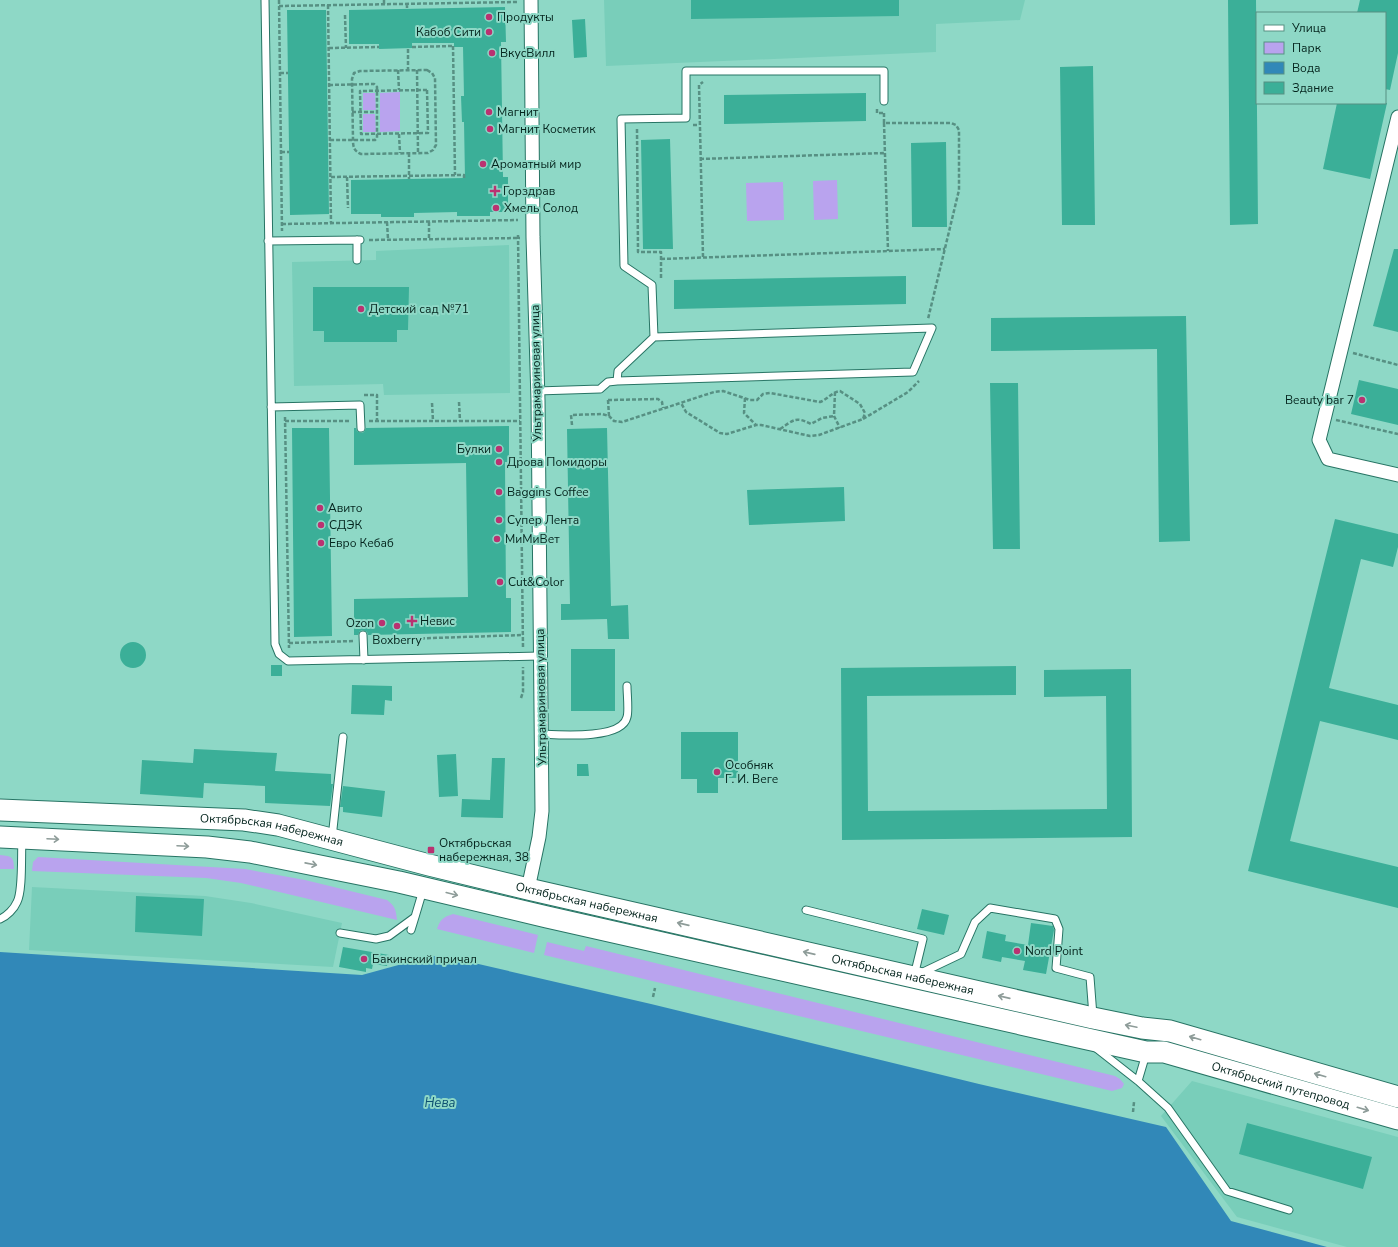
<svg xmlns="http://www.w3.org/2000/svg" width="1398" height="1247" viewBox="0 0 1398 1247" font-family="'Nunito Sans',sans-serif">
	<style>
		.built { fill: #79ceba }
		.green { fill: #b9a3ee }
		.water { fill: #3188b8 }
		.building { fill: #3baf98 }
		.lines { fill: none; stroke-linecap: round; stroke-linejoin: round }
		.lane-casing { stroke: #277464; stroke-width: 9 }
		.street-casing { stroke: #277464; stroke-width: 15 }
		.primary-casing { stroke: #277464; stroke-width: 23 }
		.path { stroke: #579083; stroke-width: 2.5; stroke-dasharray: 4 2; stroke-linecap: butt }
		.lane { stroke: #fff; stroke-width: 7 }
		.street { stroke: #fff; stroke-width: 13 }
		.primary { stroke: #fff; stroke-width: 21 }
		.oneway { stroke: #8e9c99 }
		.poi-dot { fill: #ba3271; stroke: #8ed8c6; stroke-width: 1.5 }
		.labels { text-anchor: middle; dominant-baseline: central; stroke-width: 4; stroke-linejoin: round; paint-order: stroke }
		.poi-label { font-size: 12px; fill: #04241d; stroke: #8ed8c6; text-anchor: start }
		.street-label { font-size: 12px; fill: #04241d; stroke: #8ed8c6 }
		.water-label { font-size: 13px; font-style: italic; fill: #0d5071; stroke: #8ed8c6 }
	</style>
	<rect width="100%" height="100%" fill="#8ed8c6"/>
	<path class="built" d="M 604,0 L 1025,0 L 1020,20 L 936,24 L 936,52 L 606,66 Z
		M 509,245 L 510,393 L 384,395 L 383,384 L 294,386 L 292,262 L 376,260 L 376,251 Z
		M 32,887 L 205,896 L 251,903 L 342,923 L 333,967 L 29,950 Z
		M 1192,1081 L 1398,1137 L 1398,1247 L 1347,1247 L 1237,1217 L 1161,1116 Z"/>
	<path class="green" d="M 400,92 L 400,131 L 380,132 L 380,93 Z
		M 363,93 L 375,93 L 376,110 L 363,110 Z
		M 363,114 L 375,114 L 376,132 L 363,132 Z
		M 837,180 L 838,219 L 814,220 L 813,181 Z
		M 783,182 L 784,220 L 747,221 L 746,183 Z
		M 0,855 C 12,856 14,857 14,869 L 0,869 Z
		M 38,857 L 245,869 L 305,880 L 387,900 C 395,906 396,910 397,920 L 241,883 L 206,878 L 32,871 L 33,862 Z
		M 453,914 L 538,935 L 534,953 L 437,929 C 440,920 443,917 453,914 Z
		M 547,942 L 584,951 L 586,946 L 1115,1076 L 1120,1079 L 1124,1084 L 1122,1088 L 1112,1091 L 544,955 Z"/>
	<path class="water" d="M 0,952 L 362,975 L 424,958 L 436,956 L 448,957 L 651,1004 L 979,1084 L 1166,1127 L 1231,1221 L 1327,1247 L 0,1247 Z"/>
	<path class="building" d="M 691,0 L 899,0 L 899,16 L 691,19 Z
		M 1228,0 L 1256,0 L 1258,224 L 1230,225 Z
		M 1360,0 L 1398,0 L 1398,53 L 1390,90 L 1385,89 L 1385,13 L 1357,13 Z
		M 505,7 L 506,42 L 501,42 L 503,177 L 508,177 L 508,212 L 490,212 L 490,216 L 457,216 L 457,212 L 414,213 L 414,217 L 381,217 L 381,214 L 351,214 L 351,180 L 465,178 L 464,122 L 462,122 L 461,96 L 464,96 L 463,47 L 454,47 L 454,43 L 412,43 L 412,48 L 379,49 L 379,44 L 349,44 L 349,10 Z
		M 287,10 L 326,10 L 329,214 L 290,215 Z
		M 585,19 L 587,57 L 574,58 L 572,20 Z
		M 1093,66 L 1095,225 L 1062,225 L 1060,67 Z
		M 866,93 L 866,121 L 724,124 L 724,95 Z
		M 1337,103 L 1387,103 L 1370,179 L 1323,169 Z
		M 670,139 L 673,249 L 643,249 L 641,140 Z
		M 946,142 L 947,227 L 912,227 L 911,143 Z
		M 1394,249 L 1398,249 L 1398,332 L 1373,326 Z
		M 906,276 L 906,304 L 674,309 L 674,280 Z
		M 313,287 L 409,287 L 408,330 L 397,330 L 397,342 L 324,342 L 324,331 L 313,331 Z
		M 1186,316 L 1190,541 L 1159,542 L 1157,349 L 991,351 L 991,318 Z
		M 1359,380 L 1398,389 L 1398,425 L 1351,414 Z
		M 990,383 L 1018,383 L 1020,549 L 993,549 Z
		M 509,426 L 509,462 L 505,462 L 506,598 L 511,598 L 511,632 L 368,635 L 367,632 L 363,630 L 360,631 L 358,635 L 354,635 L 354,599 L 468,597 L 466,463 L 354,465 L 354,428 L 356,428 L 357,431 L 361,433 L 364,432 L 366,428 Z
		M 292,428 L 329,428 L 332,636 L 294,637 Z
		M 607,428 L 611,606 L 628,605 L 629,639 L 608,639 L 607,619 L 561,620 L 561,604 L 570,604 L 567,429 Z
		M 844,487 L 845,521 L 749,525 L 747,490 Z
		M 1335,519 L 1398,534 L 1398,547 L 1393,567 L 1361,559 L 1329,688 L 1398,705 L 1398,740 L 1320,721 L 1290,841 L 1398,867 L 1398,908 L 1248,871 Z
		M120 655a13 13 0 1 1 26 0a13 13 0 1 1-26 0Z
		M 571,649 L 615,649 L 615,711 L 571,711 Z
		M 271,665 L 282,665 L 282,676 L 271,676 Z
		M 1016,666 L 1016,695 L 867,696 L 868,811 L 1107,809 L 1106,696 L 1044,697 L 1044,670 L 1131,669 L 1132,837 L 842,840 L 841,668 Z
		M 352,685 L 392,686 L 392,701 L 385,700 L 384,715 L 351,714 Z
		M 681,732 L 738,732 L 738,778 L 718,778 L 718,793 L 697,793 L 697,779 L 681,779 Z
		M 194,749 L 277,753 L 275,771 L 331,774 L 331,784 L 333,784 L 330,806 L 265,803 L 265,786 L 204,783 L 203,798 L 140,794 L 142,760 L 193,763 Z
		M 456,754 L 458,796 L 439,797 L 437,755 Z
		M 492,758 L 505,758 L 503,818 L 461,817 L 462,799 L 490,800 Z
		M 577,764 L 588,764 L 589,776 L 577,776 Z
		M 343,786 L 385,791 L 382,817 L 343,812 L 343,807 L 340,807 Z
		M 136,896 L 204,899 L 202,936 L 135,932 Z
		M 922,909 L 949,915 L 944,935 L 917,929 Z
		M 1031,923 L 1053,926 L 1054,930 L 1046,974 L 1023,970 L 1025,961 L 1002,957 L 1001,962 L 982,958 L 987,931 L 1006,935 L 1005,941 L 1028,945 Z
		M 343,947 L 389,955 L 387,966 L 373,964 L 372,969 L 366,968 L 366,972 L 339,967 Z
		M 1247,1123 L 1372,1157 L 1363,1189 L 1239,1154 Z"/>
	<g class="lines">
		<defs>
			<path id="lane" d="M 265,0 L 275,644 L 279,654 L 288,661 L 540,656
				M 357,240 L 357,260
				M 268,241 L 360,240
				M 617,381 L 618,371 L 654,337 L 652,285 L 624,266 L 621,119 L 686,118 L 686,71 L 884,71 L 884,101
				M 537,391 L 600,389 L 608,382 L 617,381 L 913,372 L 932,328 L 654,337
				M 271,407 L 360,405 L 361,428
				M 363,635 L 364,660
				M 541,734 C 560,735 622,740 627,717 C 629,711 627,694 627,686
				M 332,838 L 343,737
				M 806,910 L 923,939 L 914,976
				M 0,919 C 7,916 14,909 17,902 C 23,891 21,854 22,840
				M 411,930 L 415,917
				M 340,933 L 376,939 L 389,936 L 415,917 L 423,890
				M 921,973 L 961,954 L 975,922 L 990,908 L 1055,919 L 1059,929 L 1056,968 L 1090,977 L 1093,1016
				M 1096,1048 L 1138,1081 L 1168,1108 L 1227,1191 L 1289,1210
				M 1138,1081 L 1146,1054"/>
			<path id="street" d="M 1398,117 L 1319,440 L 1328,459 L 1398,475
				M 528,889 L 539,837 L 542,811 L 538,400 L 533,237 L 531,0"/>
			<g id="primary">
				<path id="s1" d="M 0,810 L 244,820 L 278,825 L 429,865 L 528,889 L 1093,1018 L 1142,1028 L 1170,1031 L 1398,1097"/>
				<path id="s2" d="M 0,837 L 207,847 L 250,852 L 399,882 L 547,917 L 1083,1038 L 1146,1052 L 1164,1052 L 1398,1119"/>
			</g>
		</defs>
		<use href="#lane" class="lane-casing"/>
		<use href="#street" class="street-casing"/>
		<use href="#primary" class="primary-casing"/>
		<path class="path" d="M 279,0 L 282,231
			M 384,0 L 384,4
			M 407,4 L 407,9
			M 328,5 L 331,223
			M 279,6 L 517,2
			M 345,15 L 346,48
			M 453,46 L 455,175
			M 412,47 L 453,46
			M 329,48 L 379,47
			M 408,49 L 408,70
			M 398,70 L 399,90
			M 417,70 L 418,153
			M 427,70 L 432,73 L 435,78 L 436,145 L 433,150 L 428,153 L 361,154 C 354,151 353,147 353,140 L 352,79 L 354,73 L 360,71 Z
			M 280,73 L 288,73
			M 329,85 L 374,84 L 377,87 L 377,138 L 375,140 L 330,140
			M 427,90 L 428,133 L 361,134 L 360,91 Z
			M 877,109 L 877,113 L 884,113
			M 352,112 L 378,112
			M 884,113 L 884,123 L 951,123 L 956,125 L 959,130 L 959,190 L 928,319
			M 884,123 L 888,251
			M 693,125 L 699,125
			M 637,129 L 638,252 L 661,252 L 661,280
			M 399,134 L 400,153
			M 281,152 L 289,152
			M 409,153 L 409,179
			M 700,159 L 885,153
			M 331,177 L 464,175 L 464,178
			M 347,177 L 348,208
			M 387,222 L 388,239
			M 429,222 L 429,239
			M 282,224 L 518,220
			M 518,235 L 523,648
			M 369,240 L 520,238
			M 703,257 L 699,85 L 703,82
			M 661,259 L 945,249
			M 1353,353 L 1398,365
			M 835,392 L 834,416 L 840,428
			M 364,395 L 377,395 L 377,421
			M 745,398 L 744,413 L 756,425
			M 608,400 L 658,399 L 662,402 L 663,408
			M 608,400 L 609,416
			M 459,402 L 460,421
			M 432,403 L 433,421
			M 285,417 L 289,648
			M 863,419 L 908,392 L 919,381
			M 1336,420 L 1398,434
			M 285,421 L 350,421
			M 369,421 L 520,421
			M 572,425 L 571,415 L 602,414 L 609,416 L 614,421 L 622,422 L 714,392 L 723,391 L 750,400 L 757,400 L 763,394 L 770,393 L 820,402 C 828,399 832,392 840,391 L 860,404 L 865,413 L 863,419 L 819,435 L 810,436 L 761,425 L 756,425 L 727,434 L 720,433 L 686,412 L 681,403
			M 780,429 C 794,420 795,416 811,424 L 822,418 L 834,416
			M 373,640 L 523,635
			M 289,643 L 354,641
			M 521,698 L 523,692 L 523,667
			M 653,997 L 655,988
			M 1133,1112 L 1134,1102"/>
		<use href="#lane" class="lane"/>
		<use href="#street" class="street"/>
		<use href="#primary" class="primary"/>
	</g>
	<defs><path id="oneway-shaft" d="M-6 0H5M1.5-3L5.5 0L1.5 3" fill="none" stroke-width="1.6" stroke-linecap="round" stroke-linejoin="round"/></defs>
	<g class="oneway">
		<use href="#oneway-shaft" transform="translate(53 839) rotate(3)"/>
		<use href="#oneway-shaft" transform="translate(183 846) rotate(3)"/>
		<use href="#oneway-shaft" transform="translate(311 864) rotate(11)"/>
		<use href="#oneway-shaft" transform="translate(452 894) rotate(14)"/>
		<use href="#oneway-shaft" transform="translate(683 924) rotate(-167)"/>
		<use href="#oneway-shaft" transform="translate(809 953) rotate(-167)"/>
		<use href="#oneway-shaft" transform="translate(1004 997) rotate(-167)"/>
		<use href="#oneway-shaft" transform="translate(1131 1026) rotate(-168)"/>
		<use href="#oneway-shaft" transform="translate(1195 1038) rotate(-164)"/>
		<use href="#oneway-shaft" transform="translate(1320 1075) rotate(-164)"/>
		<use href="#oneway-shaft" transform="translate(1363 1109) rotate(16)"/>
	</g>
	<g class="poi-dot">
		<circle cx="489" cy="17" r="4"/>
		<circle cx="489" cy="32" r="4"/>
		<circle cx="492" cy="53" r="4"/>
		<circle cx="489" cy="112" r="4"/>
		<circle cx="490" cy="129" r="4"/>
		<circle cx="483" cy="164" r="4"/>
		<path d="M493 185h4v4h4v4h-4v4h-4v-4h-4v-4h4z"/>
		<circle cx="496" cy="208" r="4"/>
		<circle cx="361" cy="309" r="4"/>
		<circle cx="1362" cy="400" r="4"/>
		<circle cx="499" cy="449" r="4"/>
		<circle cx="499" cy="462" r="4"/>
		<circle cx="499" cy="492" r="4"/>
		<circle cx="320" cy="508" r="4"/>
		<circle cx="499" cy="520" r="4"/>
		<circle cx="321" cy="525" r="4"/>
		<circle cx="497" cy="539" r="4"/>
		<circle cx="321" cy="543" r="4"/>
		<circle cx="500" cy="582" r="4"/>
		<path d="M410 615h4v4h4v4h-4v4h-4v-4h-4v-4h4z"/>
		<circle cx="382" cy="623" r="4"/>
		<circle cx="397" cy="626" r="4"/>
		<circle cx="717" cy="772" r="4"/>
		<rect x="427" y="846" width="8" height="8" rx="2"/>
		<circle cx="1017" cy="951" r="4"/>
		<circle cx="364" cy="959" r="4"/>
	</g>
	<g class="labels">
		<g class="poi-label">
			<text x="497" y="17">Продукты</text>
			<text x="481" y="32" text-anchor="end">Кабоб Сити</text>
			<text x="500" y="53">ВкусВилл</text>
			<text x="497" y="112">Магнит</text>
			<text x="498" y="129">Магнит Косметик</text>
			<text x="491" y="164">Ароматный мир</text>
			<text x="503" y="191">Горздрав</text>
			<text x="504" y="208">Хмель Солод</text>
			<text x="369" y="309">Детский сад №71</text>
			<text x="1354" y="400" text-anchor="end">Beauty bar 7</text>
			<text x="491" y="449" text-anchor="end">Булки</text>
			<text x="507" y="462">Дрова Помидоры</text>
			<text x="507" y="492">Baggins Coffee</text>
			<text x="328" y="508">Авито</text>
			<text x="507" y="520">Супер Лента</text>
			<text x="329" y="525">СДЭК</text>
			<text x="505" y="539">МиМиВет</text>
			<text x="329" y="543">Евро Кебаб</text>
			<text x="508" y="582">Cut&amp;Color</text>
			<text x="420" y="621">Невис</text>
			<text x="374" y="623" text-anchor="end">Ozon</text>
			<text x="397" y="640" text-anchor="middle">Boxberry</text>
			<text x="725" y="765">Особняк<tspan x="725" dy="14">Г. И. Веге</tspan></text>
			<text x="439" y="843">Октябрьская<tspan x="439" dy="14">набережная, 38</tspan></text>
			<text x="1025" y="951">Nord Point</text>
			<text x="372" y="959">Бакинский причал</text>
		</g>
		<g class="street-label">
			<text transform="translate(536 373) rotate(-91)">Ультрамариновая улица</text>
			<text transform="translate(541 697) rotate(-91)">Ультрамариновая улица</text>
			<text stroke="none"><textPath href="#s1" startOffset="273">Октябрьская набережная</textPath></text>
			<text stroke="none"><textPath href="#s1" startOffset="597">Октябрьская набережная</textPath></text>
			<text stroke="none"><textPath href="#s1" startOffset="921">Октябрьская набережная</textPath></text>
			<text stroke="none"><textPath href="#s2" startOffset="1308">Октябрьский путепровод</textPath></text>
		</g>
		<g class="water-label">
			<text x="440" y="1103">Нева</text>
		</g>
	</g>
	<rect x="1256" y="12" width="130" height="92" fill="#8ed8c6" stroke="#579082"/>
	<rect x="1264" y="25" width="20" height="6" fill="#ffffff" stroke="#579082"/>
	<text x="1292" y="32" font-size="12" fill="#04241d">Улица</text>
	<rect x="1264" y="42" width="20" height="12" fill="#b9a3ee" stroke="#579082"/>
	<text x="1292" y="52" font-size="12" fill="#04241d">Парк</text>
	<rect x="1264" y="62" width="20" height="12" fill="#3188b8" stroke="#579082"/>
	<text x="1292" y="72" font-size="12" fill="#04241d">Вода</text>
	<rect x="1264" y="82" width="20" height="12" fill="#3baf98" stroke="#579082"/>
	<text x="1292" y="92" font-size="12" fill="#04241d">Здание</text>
</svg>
